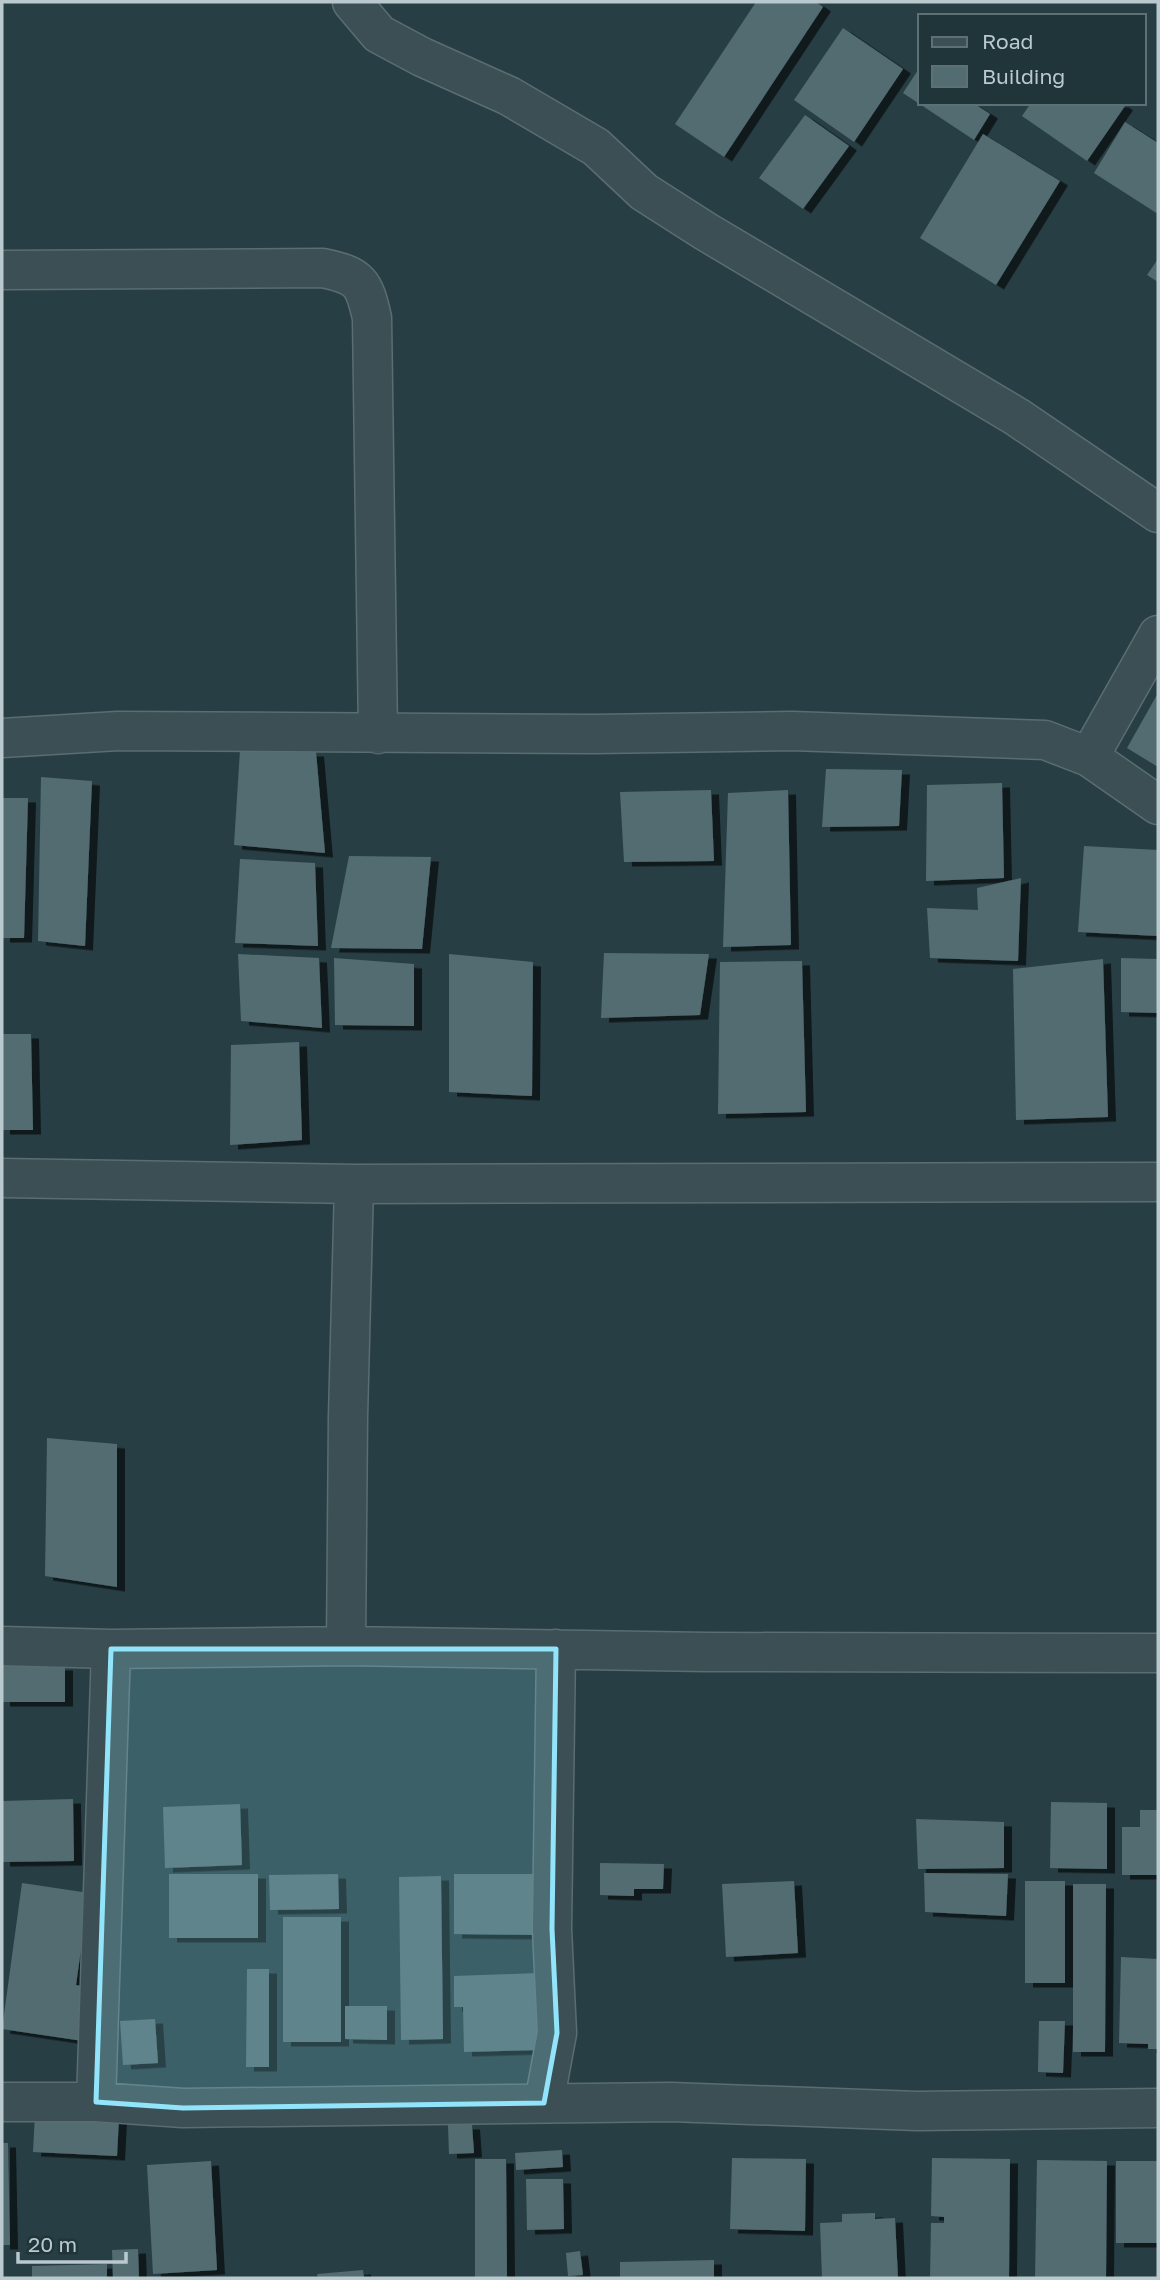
<svg xmlns="http://www.w3.org/2000/svg" width="1160" height="2280" viewBox="0 0 1160 2280" font-family="'Golos Text',sans-serif">
	<style>
		.building { fill: #526c71; filter: url(#shadow) }
		.lines { fill: none; stroke-linecap: round; stroke-linejoin: round }
		.street-casing { stroke: #5a6d71; stroke-width: 41 }
		.street { stroke: #3c4f54; stroke-width: 38 }
		.marked { fill: #92e4fa; fill-opacity: 0.2; stroke: #92e4fa; stroke-width: 5; stroke-linejoin: round }
	</style>
	<defs>
		<filter id="shadow"><feDropShadow dx="8" dy="4.5" stdDeviation="0" flood-color="#0009"/></filter>
	</defs>
	<rect width="100%" height="100%" fill="#273f44"/>
	<path class="building" d="M 756,2 L 816,2 L 823,7 L 724,157 L 675,124 Z
		M 843,28 L 903,69 L 854,142 L 794,100 Z
		M 920,67 L 920,103 L 973,103 L 990,114 L 974,140 L 903,93 Z
		M 1031,103 L 1121,103 L 1125,106 L 1087,161 L 1022,116 Z
		M 805,115 L 849,146 L 803,209 L 759,178 Z
		M 1125,122 L 1158,143 L 1158,214 L 1094,173 Z
		M 983,134 L 1060,181 L 996,285 L 920,238 Z
		M 1158,259 L 1158,282 L 1147,275 Z
		M 1158,693 L 1158,767 L 1127,748 Z
		M 240,750 L 316,752 L 325,853 L 234,845 Z
		M 826,769 L 902,770 L 899,826 L 822,827 Z
		M 41,777 L 92,781 L 85,946 L 38,941 Z
		M 1002,783 L 1004,878 L 926,881 L 927,785 Z
		M 711,790 L 714,861 L 624,862 L 620,792 Z
		M 788,790 L 791,945 L 723,947 L 728,793 Z
		M 2,798 L 28,798 L 24,938 L 2,938 Z
		M 1084,846 L 1158,850 L 1158,936 L 1078,932 Z
		M 349,856 L 431,857 L 422,949 L 331,948 Z
		M 240,859 L 315,863 L 318,946 L 235,943 Z
		M 1021,878 L 1018,961 L 930,958 L 927,908 L 978,910 L 977,888 Z
		M 604,953 L 709,954 L 700,1015 L 601,1018 Z
		M 238,954 L 319,958 L 322,1028 L 241,1021 Z
		M 449,954 L 533,962 L 532,1096 L 449,1092 Z
		M 334,958 L 414,964 L 414,1026 L 335,1025 Z
		M 1121,958 L 1158,959 L 1158,1013 L 1121,1012 Z
		M 1103,959 L 1108,1117 L 1016,1120 L 1013,969 Z
		M 802,961 L 806,1112 L 718,1114 L 720,962 Z
		M 2,1034 L 31,1034 L 33,1130 L 2,1130 Z
		M 299,1042 L 302,1140 L 230,1145 L 231,1045 Z
		M 47,1438 L 117,1444 L 117,1587 L 45,1576 Z
		M 2,1666 L 65,1666 L 65,1702 L 2,1702 Z
		M 73,1799 L 74,1861 L 2,1862 L 2,1801 Z
		M 1051,1802 L 1107,1803 L 1107,1869 L 1050,1868 Z
		M 240,1804 L 242,1865 L 165,1868 L 163,1807 Z
		M 1140,1810 L 1158,1810 L 1158,1875 L 1122,1875 L 1122,1827 L 1140,1827 Z
		M 916,1819 L 1004,1822 L 1004,1868 L 918,1869 Z
		M 600,1863 L 664,1864 L 663,1889 L 634,1889 L 634,1896 L 600,1895 Z
		M 924,1873 L 1008,1874 L 1006,1916 L 925,1912 Z
		M 169,1874 L 258,1874 L 258,1938 L 169,1938 Z
		M 338,1874 L 339,1909 L 270,1910 L 269,1875 Z
		M 454,1874 L 539,1874 L 538,1935 L 454,1934 Z
		M 441,1876 L 443,2039 L 401,2040 L 399,1877 Z
		M 794,1881 L 798,1953 L 726,1957 L 722,1884 Z
		M 1025,1881 L 1065,1881 L 1065,1983 L 1025,1983 Z
		M 22,1883 L 89,1893 L 76,1985 L 91,1988 L 83,2041 L 2,2029 Z
		M 1073,1884 L 1106,1884 L 1105,2052 L 1073,2052 Z
		M 283,1917 L 341,1917 L 341,2042 L 283,2042 Z
		M 1121,1957 L 1158,1959 L 1158,2049 L 1148,2049 L 1148,2044 L 1119,2043 Z
		M 247,1969 L 269,1969 L 269,2067 L 246,2067 Z
		M 538,1973 L 539,2050 L 464,2052 L 463,2007 L 454,2007 L 454,1976 Z
		M 345,2006 L 387,2006 L 387,2040 L 345,2039 Z
		M 155,2019 L 158,2063 L 123,2065 L 120,2021 Z
		M 1039,2021 L 1065,2021 L 1063,2073 L 1038,2072 Z
		M 35,2114 L 119,2118 L 117,2156 L 33,2152 Z
		M 448,2125 L 472,2125 L 474,2153 L 449,2154 Z
		M 2,2143 L 8,2143 L 10,2245 L 2,2245 Z
		M 562,2150 L 563,2167 L 516,2170 L 515,2153 Z
		M 732,2158 L 806,2159 L 805,2231 L 730,2229 Z
		M 932,2158 L 1010,2159 L 1009,2278 L 930,2278 L 931,2223 L 944,2223 L 944,2217 L 931,2216 Z
		M 475,2159 L 506,2159 L 507,2277 L 475,2277 Z
		M 1037,2160 L 1107,2161 L 1106,2278 L 1035,2278 Z
		M 211,2161 L 217,2270 L 153,2274 L 147,2165 Z
		M 1116,2161 L 1158,2161 L 1158,2243 L 1116,2243 Z
		M 526,2179 L 563,2179 L 564,2229 L 527,2230 Z
		M 875,2213 L 875,2219 L 895,2218 L 898,2278 L 822,2278 L 820,2223 L 842,2222 L 842,2214 Z
		M 138,2249 L 139,2278 L 113,2278 L 112,2250 Z
		M 580,2251 L 583,2275 L 568,2276 L 566,2253 Z
		M 714,2260 L 714,2278 L 620,2278 L 620,2262 Z
		M 107,2264 L 107,2278 L 32,2278 L 32,2266 Z
		M 363,2270 L 364,2278 L 318,2278 L 317,2274 Z"/>
	<g class="lines">
		<defs>
			<path id="street" d="M 352,2 L 379,34 L 422,57 L 509,96 L 596,147 L 644,192 L 705,231 L 1017,417 L 1158,513
				M 2,270 L 323,268 C 360,276 364,282 372,318 L 378,734
				M 2,738 L 118,731 L 594,734 L 792,731 L 1045,740 L 1089,757 L 1158,805
				M 1089,757 L 1158,635
				M 2,1178 L 354,1184 L 1158,1182
				M 2,1646 L 111,1649 L 346,1646 L 707,1652 L 1158,1653
				M 346,1646 L 348,1417 L 354,1184
				M 2,2102 L 96,2102 L 183,2108 L 671,2102 L 917,2111 L 1158,2108
				M 96,2102 L 111,1649
				M 544,2103 L 557,2033 L 552,1929 L 556,1649"/>
		</defs>
		<use href="#street" class="street-casing"/>
		<use href="#street" class="street"/>
	</g>
	<path class="marked" d="M 111,1649 L 556,1649 L 552,1929 L 557,2033 L 544,2103 L 183,2108 L 96,2102 Z"/>
	<rect width="1160" height="2280" fill="none" stroke="#b9c9cd" stroke-width="7"/>
	<rect x="918" y="14" width="228" height="91" fill="#203539" stroke="#5d7074" stroke-width="2"/>
	<rect x="932" y="37" width="35" height="10" fill="#3c4f54" stroke="#5d7074" stroke-width="2"/>
	<text x="982" y="49" font-size="21" fill="#b9c9cd">Road</text>
	<rect x="932" y="66" width="35" height="21" fill="#526c71" stroke="#5d7074" stroke-width="2"/>
	<text x="982" y="84" font-size="21" fill="#b9c9cd">Building</text>
	<path d="M18 2252v10h108v-10" fill="none" stroke="#b9c9cd" stroke-width="3.5"/>
	<text x="28" y="2252" font-size="21" fill="#b9c9cd" stroke="#203539" stroke-width="5" paint-order="stroke">20 m</text>
</svg>
